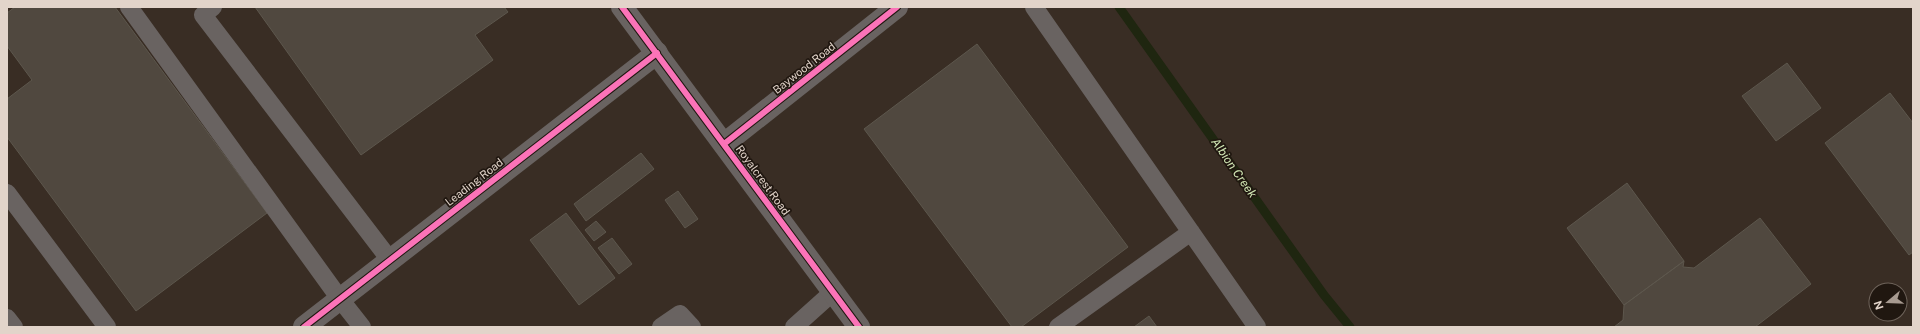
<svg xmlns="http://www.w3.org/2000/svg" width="1920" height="334" viewBox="0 0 1920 334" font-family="'Public Sans',sans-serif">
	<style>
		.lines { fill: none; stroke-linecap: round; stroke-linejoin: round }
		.stream { stroke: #1f2610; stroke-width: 9 }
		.building { fill: #50483f; stroke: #5d574d }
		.service { stroke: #696361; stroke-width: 18 }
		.minor { stroke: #696361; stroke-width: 22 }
		.tertiary { stroke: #696361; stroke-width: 22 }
		.cycleway-casing { stroke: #201710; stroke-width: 8 }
		.cycleway { stroke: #fb73b8; stroke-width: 6 }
		.labels { text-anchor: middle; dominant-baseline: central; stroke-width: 3.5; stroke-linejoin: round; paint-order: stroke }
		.street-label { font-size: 11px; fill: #e2d4ca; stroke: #201710 }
		.water-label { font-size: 12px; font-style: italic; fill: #d1e7b4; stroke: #201710 }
	</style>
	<rect width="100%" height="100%" fill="#392d24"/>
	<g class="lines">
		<path class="stream" d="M 1119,7 L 1324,295 L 1350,327"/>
	</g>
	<path class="building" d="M 15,7 L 115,7 L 267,213 L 136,311 L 7,137 L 7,99 L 32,80 L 7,46 L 7,13 Z
		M 255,7 L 504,7 L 508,12 L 475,35 L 493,60 L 361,155 Z
		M 977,44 L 1128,247 L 1021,327 L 1012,327 L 864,129 Z
		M 1787,63 L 1821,108 L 1776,141 L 1742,96 Z
		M 1890,93 L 1913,123 L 1913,252 L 1909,255 L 1825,143 Z
		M 641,153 L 654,169 L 586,221 L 574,204 Z
		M 1627,183 L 1684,261 L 1624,305 L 1567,228 Z
		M 678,191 L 698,219 L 685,228 L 665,200 Z
		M 566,213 L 615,278 L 579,305 L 530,240 Z
		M 1760,218 L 1811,284 L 1755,327 L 1614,327 L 1623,320 L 1624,305 L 1684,261 L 1683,267 L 1694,268 Z
		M 596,221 L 606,232 L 594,241 L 585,230 Z
		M 612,238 L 632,264 L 619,274 L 598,248 Z
		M 1149,316 L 1157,327 L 1134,327 Z"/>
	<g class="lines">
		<path class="service" d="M 129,7 L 340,299 L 362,327
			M 213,7 L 203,15 L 390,260
			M 1034,7 L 1257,327
			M 7,193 L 107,327
			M 7,318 L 14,327
			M 661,327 L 680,314 L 692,327
			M 794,327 L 833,292
			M 1058,327 L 1191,232"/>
		<path class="minor" d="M 724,144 L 897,7
			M 304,327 L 657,53"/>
		<path class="tertiary" d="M 622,7 L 859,327"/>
		<defs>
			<path id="cycleway" d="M 622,7 L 859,327
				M 724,144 L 897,7
				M 304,327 L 657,53"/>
		</defs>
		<use href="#cycleway" class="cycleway-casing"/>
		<use href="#cycleway" class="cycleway"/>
	</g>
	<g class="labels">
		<g class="street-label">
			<text transform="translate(804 68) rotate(-38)">Baywood Road</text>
			<text transform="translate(763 180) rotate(54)">Royalcrest Road</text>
			<text transform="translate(474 182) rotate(-38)">Leading Road</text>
		</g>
		<g class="water-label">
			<text transform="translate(1234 168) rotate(55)">Albion Creek</text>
		</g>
	</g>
	<rect width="1920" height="334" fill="none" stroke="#e2d4ca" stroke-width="16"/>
	<g transform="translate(1888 302) rotate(251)"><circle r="19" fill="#201710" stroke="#6e635a"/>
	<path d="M0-3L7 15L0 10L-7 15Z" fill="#a79a90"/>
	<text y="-6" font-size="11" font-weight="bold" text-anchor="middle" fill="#e2d4ca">N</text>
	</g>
</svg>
